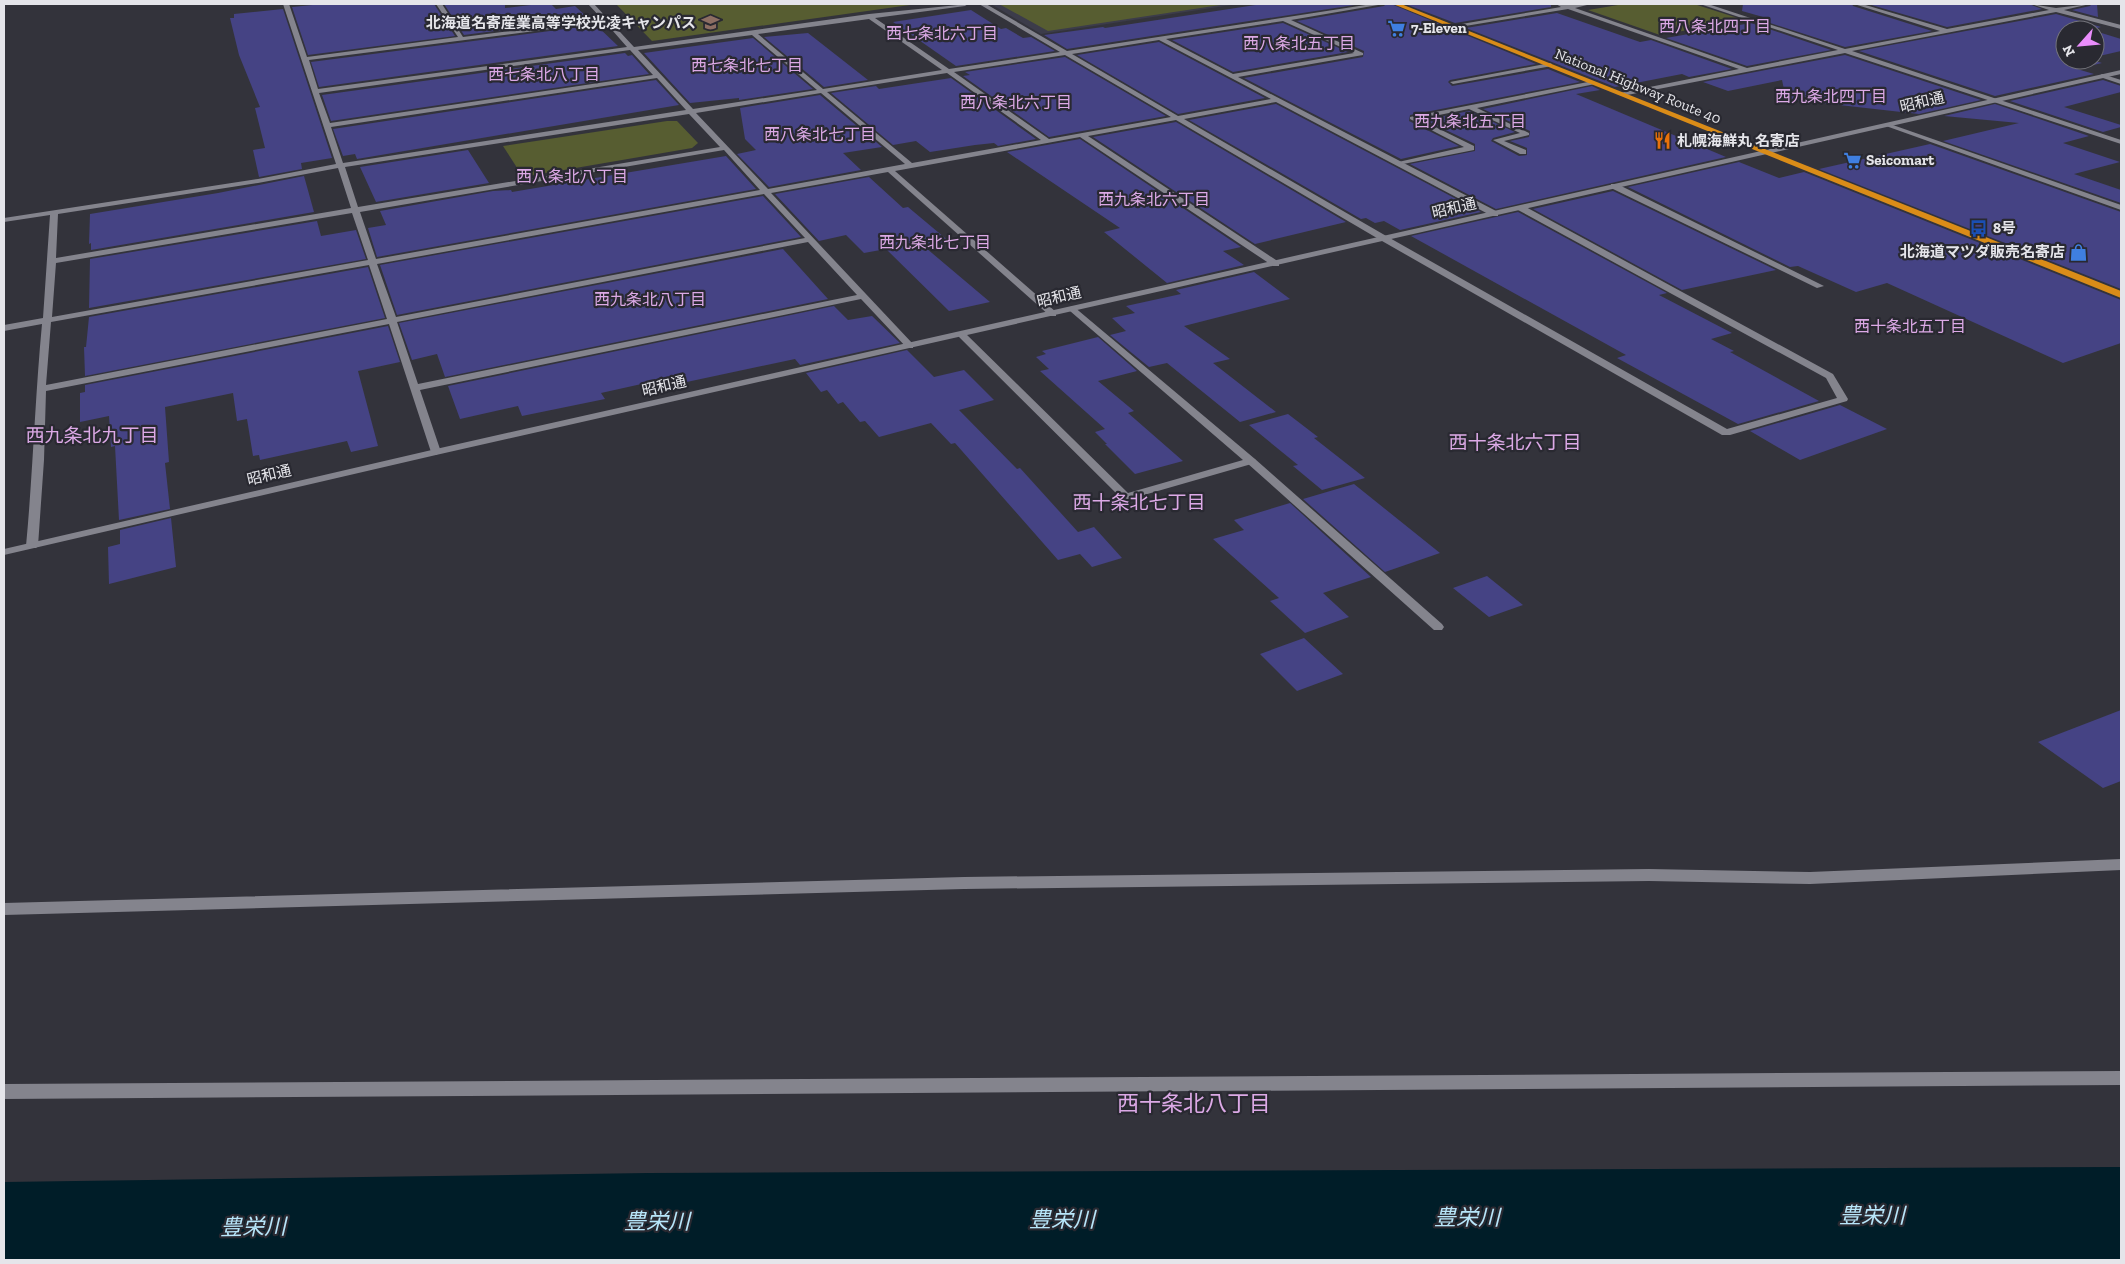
<svg xmlns="http://www.w3.org/2000/svg" width="2125" height="1264" viewBox="0 0 2125 1264" font-family="'Zilla Slab','Noto Sans JP',serif">
	<style>
		.built { fill: #3c3c4a }
		.green { fill: #575d31 }
		.lines { fill: none; stroke-linecap: round; stroke-linejoin: round }
		.river { fill: #001d28; fill-rule: evenodd }
		.building { fill: #454384 }
		.lane { fill: #84848d; fill-rule: evenodd }
		.street { fill: #84848d; fill-rule: evenodd }
		.secondary { fill: #84848d; fill-rule: evenodd }
		.highway { fill: #da8c18; fill-rule: evenodd }
		.labels { text-anchor: middle; dominant-baseline: central; stroke-width: 4.5; stroke-linejoin: round; paint-order: stroke }
		.far-poi-label { font-size: 15px; font-weight: bold; fill: #e5e5ea; stroke: #292931; text-anchor: start }
		.far-street-label { font-size: 15px; fill: #e5e5ea; stroke: #292931 }
		.far-neighbourhood-label { font-size: 16px; fill: #dca9e6; stroke: #292931 }
		.neighbourhood-label { font-size: 19px; fill: #dca9e6; stroke: #292931 }
		.near-neighbourhood-label { font-size: 22px; fill: #dca9e6; stroke: #292931 }
		.near-water-label { font-size: 22px; font-style: italic; fill: #b8e6fa; stroke: #292931 }
	</style>
	<rect width="100%" height="100%" fill="#33333b"/>
	<path class="built" d="M 991,4 L 1238,4 L 1041,34 Z"/>
	<path class="green" d="M 616,4 L 917,4 L 652,41 Z
		M 999,4 L 1227,4 L 1048,31 Z
		M 1624,4 L 1694,4 L 1744,20 L 1660,35 L 1588,10 Z
		M 667,121 L 677,121 L 698,143 L 692,148 L 523,177 L 503,146 Z"/>
	<g class="lines">
		<path class="river" d="M 2121,1167 L 2121,1260 L 4,1260 L 4,1182 L 648,1173 Z"/>
	</g>
	<path class="building" d="M 323,4 L 434,4 L 455,36 L 308,55 L 292,7 Z
		M 444,4 L 505,4 L 505,8 L 539,4 L 551,4 L 556,9 L 575,6 L 589,19 L 464,35 Z
		M 1262,4 L 1361,4 L 1067,49 L 1044,35 L 1103,27 L 1105,28 Z
		M 1386,4 L 1391,4 L 1536,64 L 1450,80 L 1448,82 L 1452,86 L 1548,69 L 1580,82 L 1410,115 L 1409,121 L 1459,146 L 1401,159 L 1244,78 L 1363,57 L 1364,51 L 1297,21 L 1384,6 Z
		M 1405,4 L 1551,4 L 1551,7 L 1455,23 Z
		M 1743,4 L 1852,4 L 1853,6 L 1932,31 L 1845,47 L 1764,21 L 1770,19 L 1742,11 Z
		M 1868,4 L 2029,4 L 2042,9 L 1947,27 Z
		M 2092,4 L 2097,4 L 2098,17 L 2072,10 L 2090,6 Z
		M 283,9 L 332,158 L 301,163 L 302,169 L 259,177 L 253,150 L 265,148 L 255,108 L 260,107 L 239,55 L 230,18 L 234,18 L 234,14 Z
		M 971,10 L 1001,29 L 1006,28 L 1023,38 L 1031,37 L 1055,51 L 956,66 L 893,22 Z
		M 1557,13 L 1640,42 L 1651,40 L 1732,69 L 1689,77 L 1682,74 L 1615,87 L 1466,28 Z
		M 2056,14 L 2101,27 L 2091,30 L 2065,30 L 2065,60 L 2092,60 L 2102,63 L 2077,69 L 2094,74 L 1995,96 L 1859,51 Z
		M 1283,23 L 1348,52 L 1233,72 L 1172,40 Z
		M 1751,23 L 1831,50 L 1747,66 L 1666,38 Z
		M 596,25 L 618,46 L 319,87 L 311,62 Z
		M 2095,31 L 2121,39 L 2121,51 L 2095,57 Z
		M 808,33 L 868,80 L 824,87 L 764,37 Z
		M 753,38 L 813,89 L 739,100 L 739,98 L 690,103 L 644,53 Z
		M 1159,42 L 1265,98 L 1178,114 L 1077,55 Z
		M 625,53 L 628,56 L 632,55 L 649,74 L 331,121 L 322,95 Z
		M 1845,55 L 1981,100 L 1919,114 L 1786,99 L 1782,80 L 1728,91 L 1703,82 Z
		M 1065,57 L 1166,116 L 1049,137 L 963,76 L 970,75 L 965,72 Z
		M 951,78 L 1036,139 L 998,146 L 994,143 L 975,145 L 930,152 L 916,141 L 893,145 L 831,93 L 876,86 L 879,89 Z
		M 656,80 L 679,105 L 357,159 L 355,154 L 343,156 L 333,129 Z
		M 2103,80 L 2121,86 L 2121,92 L 2064,107 L 2121,125 L 2121,127 L 2103,132 L 2010,101 Z
		M 1592,86 L 1600,90 L 1576,94 L 1726,157 L 1496,209 L 1410,164 L 1475,151 L 1475,144 L 1425,120 L 1469,111 L 1515,132 L 1493,138 L 1491,141 L 1519,156 L 1527,155 L 1527,148 L 1510,141 L 1529,137 L 1530,131 L 1483,109 Z
		M 820,95 L 882,147 L 843,153 L 861,170 L 769,187 L 737,154 L 756,150 L 745,139 L 740,108 Z
		M 1276,104 L 1481,212 L 1400,230 L 1384,221 L 1375,223 L 1366,218 L 1361,219 L 1189,120 Z
		M 1995,104 L 2089,136 L 2063,143 L 2120,162 L 2074,174 L 2121,190 L 2121,203 L 1943,141 L 2019,123 L 1944,116 Z
		M 1176,122 L 1346,222 L 1255,244 L 1093,137 Z
		M 1080,139 L 1241,247 L 1223,251 L 1244,265 L 1167,283 L 1104,232 L 1120,228 L 1007,152 Z
		M 1930,144 L 2121,212 L 2121,289 L 1819,169 Z
		M 468,150 L 489,183 L 376,202 L 360,167 Z
		M 726,156 L 756,189 L 377,257 L 368,228 L 386,225 L 380,211 L 493,191 L 511,190 L 512,192 Z
		M 1739,162 L 1779,178 L 1804,172 L 2121,300 L 2121,343 L 2063,363 L 1887,283 L 1856,292 L 1798,266 L 1790,267 L 1628,187 Z
		M 304,176 L 314,212 L 91,250 L 91,243 L 89,244 L 90,214 L 218,193 Z
		M 869,177 L 903,208 L 908,207 L 951,243 L 926,248 L 990,302 L 949,311 L 886,249 L 864,253 L 846,235 L 819,241 L 775,194 Z
		M 1613,191 L 1776,270 L 1682,290 L 1533,209 Z
		M 763,196 L 801,237 L 397,315 L 380,265 Z
		M 1518,212 L 1667,293 L 1659,295 L 1732,333 L 1711,339 L 1734,351 L 1730,352 L 1819,401 L 1738,424 L 1617,358 L 1626,355 L 1411,236 Z
		M 317,221 L 321,236 L 356,230 L 366,259 L 89,308 L 90,259 Z
		M 783,249 L 828,299 L 445,377 L 437,354 L 412,360 L 399,323 Z
		M 368,267 L 385,318 L 85,376 L 84,347 L 86,347 L 89,317 Z
		M 1254,272 L 1290,299 L 1184,326 L 1230,359 L 1213,363 L 1276,412 L 1240,422 L 1167,363 L 1149,367 L 1110,335 L 1126,331 L 1112,318 L 1135,313 L 1126,306 L 1181,294 L 1176,290 Z
		M 834,306 L 848,320 L 872,316 L 900,343 L 800,365 L 795,359 L 668,386 L 664,379 L 601,393 L 605,399 L 522,416 L 518,406 L 460,419 L 448,386 Z
		M 388,326 L 400,362 L 358,371 L 378,446 L 351,452 L 347,441 L 260,460 L 259,455 L 253,456 L 247,419 L 237,421 L 233,393 L 165,407 L 169,462 L 165,463 L 170,509 L 119,520 L 115,446 L 111,447 L 109,416 L 80,422 L 80,393 L 85,392 L 85,385 Z
		M 1098,337 L 1137,371 L 1098,381 L 1134,411 L 1128,413 L 1183,461 L 1135,474 L 1105,444 L 1107,444 L 1095,432 L 1105,429 L 1040,371 L 1049,369 L 1036,357 L 1046,354 L 1042,351 Z
		M 907,350 L 934,377 L 964,370 L 994,400 L 959,410 L 1017,469 L 1020,468 L 1078,532 L 1094,527 L 1122,558 L 1092,567 L 1080,554 L 1058,560 L 955,443 L 951,444 L 931,423 L 879,437 L 865,421 L 860,422 L 843,402 L 838,404 L 827,390 L 821,392 L 806,373 Z
		M 1840,405 L 1887,429 L 1800,460 L 1750,431 Z
		M 1288,414 L 1318,437 L 1314,438 L 1365,478 L 1322,490 L 1293,466 L 1298,465 L 1249,425 Z
		M 1354,484 L 1440,553 L 1385,572 L 1303,499 Z
		M 1290,503 L 1371,577 L 1323,593 L 1349,617 L 1305,633 L 1270,601 L 1279,598 L 1213,539 L 1244,530 L 1234,520 Z
		M 171,518 L 176,567 L 109,584 L 108,547 L 120,544 L 120,530 Z
		M 1487,576 L 1523,605 L 1489,617 L 1453,588 Z
		M 1304,638 L 1343,674 L 1297,691 L 1260,654 Z
		M 2121,710 L 2121,781 L 2103,788 L 2038,742 Z"/>
	<g class="lines">
		<path class="lane" d="M 1550,63 L 1552,64 L 1552,66 L 1453,84 L 1450,82 Z
			M 1593,81 L 1596,83 L 1595,84 L 1477,108 L 1529,133 L 1529,135 L 1504,141 L 1526,150 L 1526,154 L 1520,154 L 1493,140 L 1520,133 L 1469,109 L 1419,119 L 1474,146 L 1474,150 L 1398,165 L 1394,163 L 1464,147 L 1410,119 L 1410,117 Z
			M 1611,184 L 1617,184 L 1824,286 L 1817,288 L 1611,188 Z
			M 1251,458 L 1255,459 L 1442,624 L 1444,627 L 1442,630 L 1434,630 L 1247,463 L 1246,461 Z
			M 2121,1071 L 2121,1085 L 4,1099 L 4,1084 Z"/>
		<path class="street" d="M 283,4 L 289,4 L 307,57 L 458,37 L 436,4 L 442,4 L 463,37 L 602,19 L 588,4 L 594,4 L 634,47 L 869,14 L 968,4 L 965,6 L 875,18 L 949,69 L 1060,52 L 979,4 L 986,4 L 1067,51 L 1372,4 L 1384,4 L 1291,20 L 1363,53 L 1363,55 L 1238,77 L 1498,212 L 1498,216 L 1492,216 L 1276,102 L 1184,119 L 1388,237 L 1727,429 L 1837,398 L 1826,378 L 1518,210 L 1518,206 L 1524,206 L 1833,374 L 1848,399 L 1847,401 L 1730,435 L 1722,435 L 1382,241 L 1176,120 L 1088,136 L 1279,262 L 1279,266 L 1273,266 L 1080,137 L 895,171 L 1056,312 L 1056,316 L 1050,316 L 888,172 L 771,193 L 913,344 L 913,348 L 907,348 L 861,299 L 420,390 L 441,452 L 436,455 L 431,452 L 389,324 L 46,391 L 44,460 L 38,546 L 36,548 L 28,548 L 26,546 C 33,472 35,398 42,324 L 4,331 L 4,325 L 43,318 L 50,215 L 4,222 L 4,218 L 258,179 L 336,164 ZM 869,19 L 942,70 L 823,89 L 758,34 ZM 1283,21 L 1354,53 L 1233,74 L 1166,39 ZM 605,22 L 627,47 L 318,89 L 309,60 ZM 752,35 L 817,90 L 693,109 L 638,50 ZM 1159,40 L 1271,99 L 1178,116 L 1072,54 ZM 630,50 L 653,75 L 330,123 L 319,93 ZM 1065,55 L 1171,117 L 1049,139 L 954,72 ZM 947,73 L 1041,140 L 912,163 L 827,92 ZM 657,78 L 686,110 L 343,163 L 331,127 ZM 821,93 L 905,164 L 768,189 L 696,113 ZM 689,114 L 720,147 L 358,207 L 345,167 ZM 724,150 L 760,190 L 376,259 L 360,212 ZM 338,168 L 351,208 L 56,258 L 58,214 L 258,183 ZM 764,194 L 805,238 L 396,317 L 377,264 ZM 352,213 L 368,260 L 52,317 L 56,263 ZM 808,242 L 857,295 L 418,384 L 397,322 ZM 369,265 L 387,319 L 46,385 L 51,322 Z
			M 1556,4 L 1569,5 L 1591,4 L 1575,8 L 1747,68 L 1838,50 L 1700,4 L 1708,4 L 1845,49 L 1940,31 L 1854,4 L 1862,4 L 1947,29 L 2049,10 L 2031,4 L 2056,8 L 2090,4 L 2064,10 L 2121,25 L 2121,29 L 2056,12 L 1852,51 L 2121,140 L 2121,144 L 1845,53 L 1622,96 L 1620,95 L 1620,93 L 1739,69 L 1568,9 L 1453,28 L 1450,26 L 1561,7 Z
			M 2102,74 L 2121,80 L 2121,84 L 2100,77 L 2099,76 Z
			M 1886,124 L 1890,124 L 2121,205 L 2121,210 L 1886,126 Z
			M 1073,306 L 1255,459 L 1256,461 L 1255,463 L 1130,499 L 1122,499 L 956,334 L 958,332 L 964,332 L 1128,493 L 1243,460 L 1070,311 L 1070,307 Z
			M 2121,859 L 2121,870 L 1810,884 L 1649,881 L 964,889 L 4,915 L 4,903 L 964,877 L 1649,869 L 1810,872 Z"/>
		<path class="secondary" d="M 2121,70 L 2121,74 L 436,455 L 4,555 L 4,549 L 436,449 Z"/>
		<path class="highway" d="M 1393,4 L 1401,4 L 2121,291 L 2121,298 Z"/>
	</g>
	<defs>
		<symbol id="school-bare" viewBox="-9 -9 18 18"><path d="M0-5L7-2L0 1L-7-2ZM-4 1L0 2.5L4 1V4Q0 6-4 4Z" fill="#8d6e63" stroke="#292931" stroke-width="2.5" paint-order="stroke"/></symbol>
		<symbol id="supermarket-bare" viewBox="-9 -9 18 18"><path d="M-6-5.5h2.5l.6 2H6L4.5 2H-2.5L-4.4-4H-6ZM-1.5 3.2a1.3 1.3 0 1 0 .1 0ZM3 3.2a1.3 1.3 0 1 0 .1 0Z" fill="#3f7fe0" stroke="#292931" stroke-width="2.5" paint-order="stroke"/></symbol>
		<symbol id="restaurant-bare" viewBox="-9 -9 18 18"><path d="M-5-6h1v4h1v-4h1v4h1v-4h1v5L-1.5 .5V6h-2V.5L-5-1ZM5-6V6H3V1.5H1.5Q1.5-4 5-6Z" fill="#e8710a" stroke="#292931" stroke-width="2.5" paint-order="stroke"/></symbol>
		<symbol id="bus-bare" viewBox="-9 -9 18 18"><path d="M-5-6H5V4H4V6H2V4H-2V6H-4V4H-5ZM-3.5-4V0h7V-4ZM-3.5 1.2v1.5H-2V1.2ZM2 1.2v1.5H3.5V1.2Z" fill="#1a4fb4" stroke="#292931" stroke-width="2.5" paint-order="stroke"/></symbol>
		<symbol id="shop-bare" viewBox="-9 -9 18 18"><path d="M-5-2.5h2.3a2.7 3.5 0 0 1 5.4 0H5L5.5 6h-11ZM-1.5-2.5h3a1.5 2.3 0 0 0-3 0Z" fill="#3f7fe0" stroke="#292931" stroke-width="2.5" paint-order="stroke"/></symbol>
	</defs>
	<g fill-rule="evenodd">
		<use href="#school-bare" x="698" y="10" width="25" height="25"/>
		<use href="#supermarket-bare" x="1384" y="16" width="25" height="25"/>
		<use href="#restaurant-bare" x="1650" y="128" width="25" height="25"/>
		<use href="#supermarket-bare" x="1840" y="148" width="25" height="25"/>
		<use href="#bus-bare" x="1966" y="216" width="25" height="25"/>
		<use href="#shop-bare" x="2066" y="240" width="25" height="25"/>
	</g>
	<g class="labels">
		<g class="far-poi-label">
			<text x="696" y="23" text-anchor="end">北海道名寄産業高等学校光凌キャンパス</text>
			<text x="1411" y="28">7-Eleven</text>
			<text x="1677" y="141">札幌海鮮丸 名寄店</text>
			<text x="1866" y="160">Seicomart</text>
			<text x="1993" y="228">8号</text>
			<text x="2065" y="252" text-anchor="end">北海道マツダ販売名寄店</text>
		</g>
		<g class="far-street-label">
			<text transform="translate(1638 86) rotate(22)">National Highway Route 40</text>
			<text transform="translate(1922 102) rotate(-13)">昭和通</text>
			<text transform="translate(1454 208) rotate(-13)">昭和通</text>
			<text transform="translate(1059 297) rotate(-13)">昭和通</text>
			<text transform="translate(664 386) rotate(-13)">昭和通</text>
			<text transform="translate(269 475) rotate(-13)">昭和通</text>
		</g>
		<g class="far-neighbourhood-label">
			<text x="1715" y="26">西八条北四丁目</text>
			<text x="942" y="33">西七条北六丁目</text>
			<text x="1299" y="43">西八条北五丁目</text>
			<text x="747" y="65">西七条北七丁目</text>
			<text x="544" y="74">西七条北八丁目</text>
			<text x="1831" y="96">西九条北四丁目</text>
			<text x="1016" y="102">西八条北六丁目</text>
			<text x="1470" y="121">西九条北五丁目</text>
			<text x="820" y="134">西八条北七丁目</text>
			<text x="572" y="176">西八条北八丁目</text>
			<text x="1154" y="199">西九条北六丁目</text>
			<text x="935" y="242">西九条北七丁目</text>
			<text x="650" y="299">西九条北八丁目</text>
			<text x="1910" y="326">西十条北五丁目</text>
		</g>
		<g class="neighbourhood-label">
			<text x="92" y="435">西九条北九丁目</text>
			<text x="1515" y="442">西十条北六丁目</text>
			<text x="1139" y="502">西十条北七丁目</text>
		</g>
		<g class="near-neighbourhood-label">
			<text x="1194" y="1103">西十条北八丁目</text>
		</g>
		<g class="near-water-label">
			<text x="1872" y="1215">豊栄川</text>
			<text x="1467" y="1217">豊栄川</text>
			<text x="1062" y="1219">豊栄川</text>
			<text x="657" y="1221">豊栄川</text>
			<text transform="translate(253 1227) rotate(-1)">豊栄川</text>
		</g>
	</g>
	<rect width="2125" height="1264" fill="none" stroke="#e5e5ea" stroke-width="10"/>
	<g transform="translate(2080 45) rotate(243)"><circle r="24" fill="#292931" stroke="#74747b"/>
	<path d="M0-4L9 19L0 12L-9 19Z" fill="#ea8dfc"/>
	<text y="-8" font-size="14" font-weight="bold" text-anchor="middle" fill="#e5e5ea">N</text>
	</g>
</svg>
